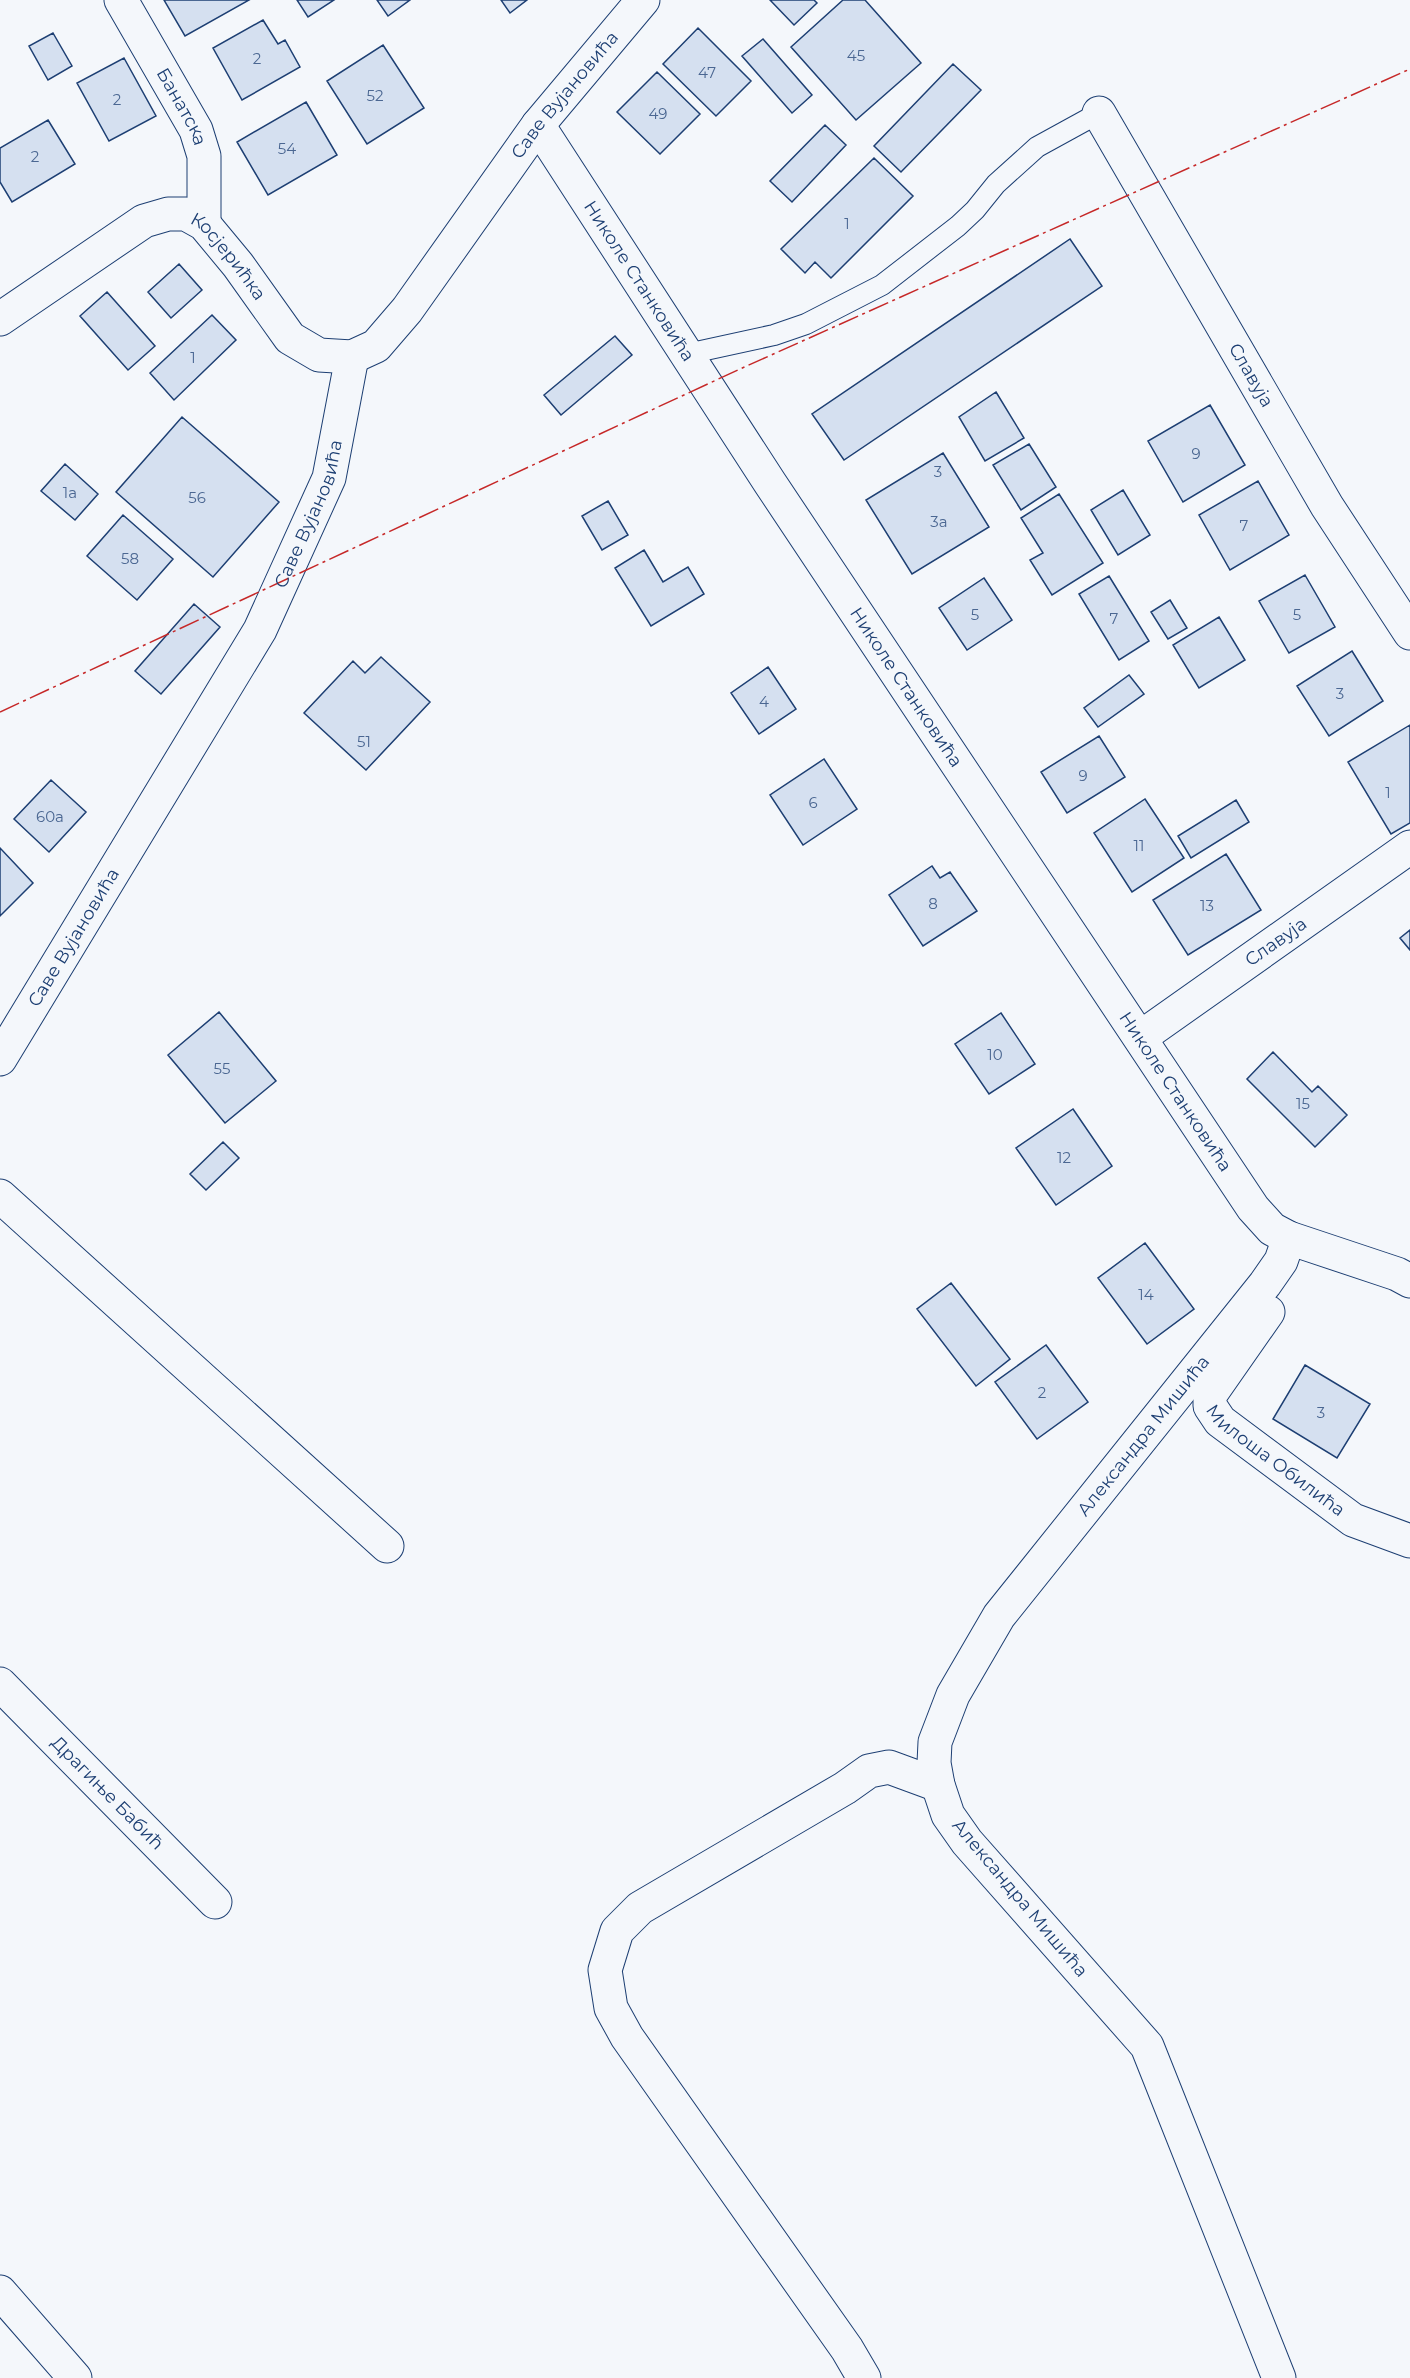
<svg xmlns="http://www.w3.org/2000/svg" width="1410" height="2378" viewBox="0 0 1410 2378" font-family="Montserrat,sans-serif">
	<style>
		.building { fill: #d5e0f0; stroke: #1d3f73; stroke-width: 1.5 }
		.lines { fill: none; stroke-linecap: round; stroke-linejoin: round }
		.lane-casing { stroke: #1d3f73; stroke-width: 22 }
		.street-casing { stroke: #1d3f73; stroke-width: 35 }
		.secondary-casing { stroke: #1d3f73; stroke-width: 35 }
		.lane { stroke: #f4f7fb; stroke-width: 20 }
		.street { stroke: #f4f7fb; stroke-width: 33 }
		.secondary { stroke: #f4f7fb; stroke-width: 33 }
		.power { stroke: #c62828; stroke-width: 1.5; stroke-dasharray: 21 4.5 3 4.5; stroke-linecap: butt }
		.labels { text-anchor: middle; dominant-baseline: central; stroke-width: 4.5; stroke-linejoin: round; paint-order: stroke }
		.number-label { font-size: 15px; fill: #4b6792 }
		.street-label { font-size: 18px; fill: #1d3f73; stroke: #f4f7fb }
	</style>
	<rect width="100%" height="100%" fill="#f4f7fb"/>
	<path class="building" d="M 164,0 L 249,0 L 185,36 Z
		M 297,0 L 334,0 L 308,17 Z
		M 377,0 L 410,0 L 388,16 Z
		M 501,0 L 527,0 L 510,13 Z
		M 770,0 L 814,0 L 817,3 L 794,25 Z
		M 843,0 L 865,0 L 921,63 L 856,120 L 791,47 Z
		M 263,20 L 278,44 L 285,40 L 300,67 L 242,100 L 213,48 Z
		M 698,28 L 751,81 L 716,116 L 663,64 Z
		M 53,33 L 72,66 L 48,80 L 29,46 Z
		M 763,39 L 812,95 L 792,113 L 742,56 Z
		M 383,45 L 424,108 L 367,144 L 327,81 Z
		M 124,58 L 156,116 L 109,141 L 77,83 Z
		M 953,64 L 981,90 L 901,172 L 874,146 Z
		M 657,72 L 700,114 L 660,154 L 617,112 Z
		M 306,102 L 337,155 L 268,195 L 237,142 Z
		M 48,120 L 75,164 L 12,202 L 0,182 L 0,148 Z
		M 825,125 L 846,145 L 792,202 L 770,181 Z
		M 874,158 L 913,196 L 831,278 L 815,262 L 805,273 L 781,249 Z
		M 1070,239 L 1102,286 L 844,460 L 812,414 Z
		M 179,264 L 202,290 L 171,318 L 148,292 Z
		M 107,292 L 155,346 L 128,370 L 80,316 Z
		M 212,315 L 236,340 L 174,400 L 150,373 Z
		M 615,336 L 632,355 L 561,415 L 544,395 Z
		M 996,392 L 1024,438 L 985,461 L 959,417 Z
		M 1210,405 L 1245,465 L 1183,502 L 1148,441 Z
		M 182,417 L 279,502 L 213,577 L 116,492 Z
		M 1029,444 L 1056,487 L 1021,510 L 993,465 Z
		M 943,453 L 989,527 L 912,574 L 866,500 Z
		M 65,464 L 98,494 L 75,520 L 41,491 Z
		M 1258,481 L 1289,535 L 1230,570 L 1199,515 Z
		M 1123,490 L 1150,535 L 1118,555 L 1091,510 Z
		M 1059,494 L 1103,563 L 1052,595 L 1030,560 L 1043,553 L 1021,518 Z
		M 608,501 L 628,535 L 602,550 L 582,516 Z
		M 123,515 L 173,559 L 137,600 L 87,556 Z
		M 644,550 L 663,582 L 688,567 L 704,594 L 651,626 L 615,568 Z
		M 1305,575 L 1335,627 L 1289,653 L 1259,601 Z
		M 1109,576 L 1149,641 L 1119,660 L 1079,594 Z
		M 984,578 L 1012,620 L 967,650 L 939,608 Z
		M 1170,600 L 1187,628 L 1168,639 L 1151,612 Z
		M 194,604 L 220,627 L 161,694 L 135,671 Z
		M 1219,617 L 1245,660 L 1199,688 L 1173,645 Z
		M 1352,651 L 1383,701 L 1329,736 L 1297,686 Z
		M 381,657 L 430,702 L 366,770 L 304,713 L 353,661 L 365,673 Z
		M 768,667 L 796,709 L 759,734 L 731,693 Z
		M 1129,675 L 1144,694 L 1098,727 L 1084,708 Z
		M 1410,725 L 1410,823 L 1391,834 L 1348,762 Z
		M 1099,736 L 1125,777 L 1067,813 L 1041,772 Z
		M 824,759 L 857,809 L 803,845 L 770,795 Z
		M 51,780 L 86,812 L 49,852 L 14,819 Z
		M 1145,799 L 1184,858 L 1132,892 L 1094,833 Z
		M 1236,800 L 1249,822 L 1191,858 L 1178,836 Z
		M 0,848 L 33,883 L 0,916 Z
		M 1226,854 L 1261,910 L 1188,955 L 1153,900 Z
		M 932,866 L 940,878 L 950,872 L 977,911 L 923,946 L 889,895 Z
		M 1410,930 L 1410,950 L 1400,938 Z
		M 219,1012 L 276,1081 L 225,1123 L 168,1055 Z
		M 1001,1013 L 1035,1064 L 989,1094 L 955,1044 Z
		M 1273,1052 L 1312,1092 L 1318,1086 L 1347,1115 L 1315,1147 L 1247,1079 Z
		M 1073,1109 L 1112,1166 L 1056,1205 L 1016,1148 Z
		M 223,1142 L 239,1158 L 206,1190 L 190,1174 Z
		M 1145,1243 L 1194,1309 L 1147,1344 L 1098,1278 Z
		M 951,1283 L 1010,1359 L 976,1386 L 917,1309 Z
		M 1046,1345 L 1088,1402 L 1037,1439 L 995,1382 Z
		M 1305,1365 L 1370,1404 L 1337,1458 L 1273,1419 Z"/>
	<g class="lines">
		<defs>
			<path id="lane" d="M 687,354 L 774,335 L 806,324 L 882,285 L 958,226 L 975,210 L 996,184 L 1037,147 L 1099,113"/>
			<g id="street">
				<path id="s1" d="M 121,0 L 196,130 L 204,156 L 204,224"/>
				<path id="s2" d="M 1099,113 L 1327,506 L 1410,633"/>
				<path id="s3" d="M 538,125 L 770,483 L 1253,1208 L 1272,1229 L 1289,1238 L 1397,1274 L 1410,1281"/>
				<path id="s4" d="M 1141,1037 L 1410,847"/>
				<path id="s5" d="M 0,1059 L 260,630 L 329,478 L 352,357"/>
				<path d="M 0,1196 L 387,1546"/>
				<path id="s6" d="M 1268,1312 L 1210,1395 L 1210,1406 L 1220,1421 L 1353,1520 L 1410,1541"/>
				<path id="s7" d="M 0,1684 L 215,1902"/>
				<path d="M 0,2292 L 75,2378"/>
				<path d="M 864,2378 L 847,2349 L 627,2037 L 611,2008 L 605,1970 L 617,1931 L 640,1908 L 845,1788 L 869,1771 L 889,1767 L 938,1785"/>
				<path id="s8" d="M 1279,2378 L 1147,2046 L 967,1842 L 948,1815 L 938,1785 L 934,1763 L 935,1742 L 953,1695 L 999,1616 L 1265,1284 L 1281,1261 L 1289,1238"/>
			</g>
			<g id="secondary">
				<path id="s9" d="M 0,319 L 144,221 L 168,214 L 186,214 L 204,224 L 238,265 L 290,338 L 319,355 L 352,357 L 376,346 L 407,310 L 538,125 L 643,0"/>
			</g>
		</defs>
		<use href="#lane" class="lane-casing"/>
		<use href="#street" class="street-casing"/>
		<use href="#secondary" class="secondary-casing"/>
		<use href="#lane" class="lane"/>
		<use href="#street" class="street"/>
		<use href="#secondary" class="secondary"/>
		<path class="power" d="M 0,712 L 740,369 L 1410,69"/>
	</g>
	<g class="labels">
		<g class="number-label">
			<text x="856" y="55">45</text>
			<text x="257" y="58">2</text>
			<text x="707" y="72">47</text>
			<text x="375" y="95">52</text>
			<text x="117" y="99">2</text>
			<text x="658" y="113">49</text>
			<text x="287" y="148">54</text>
			<text x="35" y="156">2</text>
			<text x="847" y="223">1</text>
			<text x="193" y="357">1</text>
			<text x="1196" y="453">9</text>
			<text x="938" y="471">3</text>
			<text x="70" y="492">1a</text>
			<text x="197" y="497">56</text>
			<text x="939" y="521">3a</text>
			<text x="1244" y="525">7</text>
			<text x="130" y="558">58</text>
			<text x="975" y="614">5</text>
			<text x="1297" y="614">5</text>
			<text x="1114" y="618">7</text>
			<text x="1340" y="693">3</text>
			<text x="764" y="701">4</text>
			<text x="364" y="741">51</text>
			<text x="1083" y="775">9</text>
			<text x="1388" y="792">1</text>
			<text x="813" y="802">6</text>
			<text x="50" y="816">60a</text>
			<text x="1139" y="845">11</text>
			<text x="933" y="903">8</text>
			<text x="1207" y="905">13</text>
			<text x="995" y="1054">10</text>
			<text x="222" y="1068">55</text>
			<text x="1303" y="1103">15</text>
			<text x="1064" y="1157">12</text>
			<text x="1146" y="1294">14</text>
			<text x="1042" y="1392">2</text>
			<text x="1321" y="1412">3</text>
		</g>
		<g class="street-label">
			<text stroke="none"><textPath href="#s9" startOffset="788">Саве Вујановића</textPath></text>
			<text stroke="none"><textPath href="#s1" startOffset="123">Банатска</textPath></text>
			<text stroke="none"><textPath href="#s9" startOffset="278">Косјерићка</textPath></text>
			<text stroke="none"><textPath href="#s3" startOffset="186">Николе Станковића</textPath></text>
			<text stroke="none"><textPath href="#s2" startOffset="303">Славуја</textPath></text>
			<text stroke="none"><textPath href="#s5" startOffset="628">Саве Вујановића</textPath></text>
			<text stroke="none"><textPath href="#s3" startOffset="672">Николе Станковића</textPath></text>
			<text stroke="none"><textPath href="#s5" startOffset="142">Саве Вујановића</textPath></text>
			<text stroke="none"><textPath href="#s4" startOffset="165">Славуја</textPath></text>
			<text stroke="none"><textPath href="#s3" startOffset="1158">Николе Станковића</textPath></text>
			<text stroke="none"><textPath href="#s8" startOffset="1110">Александра Мишића</textPath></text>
			<text stroke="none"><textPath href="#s6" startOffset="198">Милоша Обилића</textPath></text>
			<text stroke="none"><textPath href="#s7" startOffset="153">Драгиње Бабић</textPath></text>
			<text transform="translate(1020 1898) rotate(50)">Александра Мишића</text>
		</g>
	</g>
</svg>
